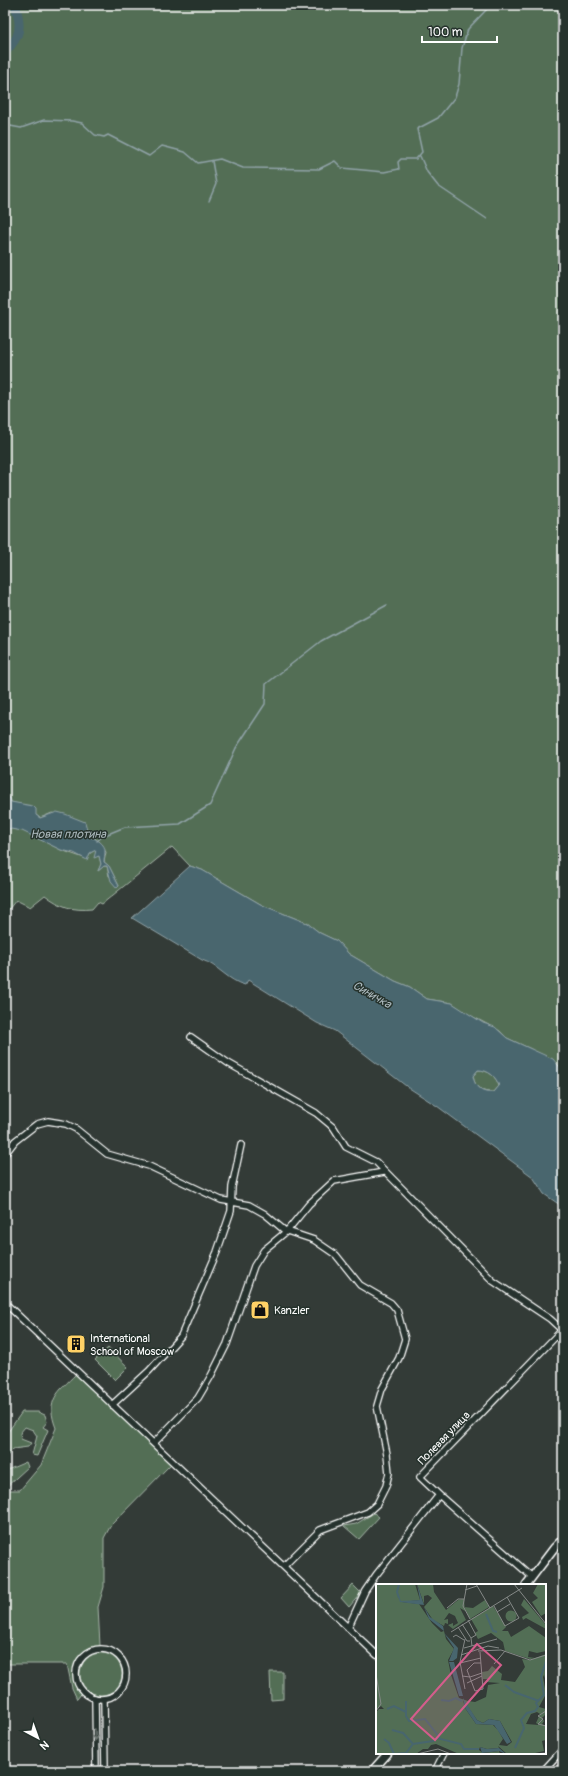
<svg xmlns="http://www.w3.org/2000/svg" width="568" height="1776" viewBox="0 0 568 1776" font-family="Pangolin,sans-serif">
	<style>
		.green { fill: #526e55; stroke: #a8b6aa }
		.water { fill: #48666e; stroke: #91a3a8; fill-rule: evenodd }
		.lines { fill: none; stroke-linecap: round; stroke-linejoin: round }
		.stream { stroke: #91a3a8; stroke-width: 1.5 }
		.river { stroke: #48666e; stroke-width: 9 }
		.minor-casing { stroke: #fff; stroke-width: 8 }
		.tertiary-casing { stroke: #fff; stroke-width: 10 }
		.minor { stroke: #26332d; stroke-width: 5.5 }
		.tertiary { stroke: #26332d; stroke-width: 7 }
		.oneway { stroke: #727a76 }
		.labels { text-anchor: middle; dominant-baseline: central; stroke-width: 3; stroke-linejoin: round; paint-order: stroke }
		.poi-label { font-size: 11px; fill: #fff; stroke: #26332d; text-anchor: start }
		.street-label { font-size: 11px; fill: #fff; stroke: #26332d }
		.water-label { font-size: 12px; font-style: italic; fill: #adbabe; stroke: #26332d }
		.inset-river { fill: none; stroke: #48666e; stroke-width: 2 }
		.inset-road { fill: none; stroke: #858987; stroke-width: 1 }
		.view { fill: #d45d8c; fill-opacity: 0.15; stroke: #d45d8c; stroke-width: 2 }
		.inset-edge { fill: none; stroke: #fff; stroke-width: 2 }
	</style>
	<rect width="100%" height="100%" fill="#333b37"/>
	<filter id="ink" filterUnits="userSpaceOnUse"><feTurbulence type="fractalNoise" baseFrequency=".025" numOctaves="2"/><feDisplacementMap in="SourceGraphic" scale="8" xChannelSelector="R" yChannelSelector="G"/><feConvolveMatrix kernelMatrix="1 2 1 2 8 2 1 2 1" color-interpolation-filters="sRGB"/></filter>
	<g filter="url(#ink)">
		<path class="green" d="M 5,5 L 563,5 L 563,1071 L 561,1067 L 531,1049 L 507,1038 L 500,1031 L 466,1013 L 452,1003 L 427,999 L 410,987 L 395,981 L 349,954 L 337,941 L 320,933 L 307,923 L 262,905 L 202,870 L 190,866 L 172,847 L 102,904 L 98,902 L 92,909 C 73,911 61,907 45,895 L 30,907 L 16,900 L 5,914 L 5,828 L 22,830 L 61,850 L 87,859 L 90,853 L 96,850 L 96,854 L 99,856 L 101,864 L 98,871 L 104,866 L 107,866 L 109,876 L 119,886 L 109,866 L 104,862 L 106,852 L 95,838 L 89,837 L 87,828 L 77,820 L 52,813 L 40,818 L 23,805 L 11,802 L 10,798 L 5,798 Z
			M 478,1070 C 488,1070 496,1076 499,1086 L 494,1092 C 482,1093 475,1088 473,1076 Z
			M 108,1348 L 128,1367 L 115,1380 L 95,1360 Z
			M 76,1374 L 171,1464 L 111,1525 L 104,1538 L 104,1587 L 98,1607 L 100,1646 C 76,1650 64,1674 81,1694 L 77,1699 L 72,1688 L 67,1664 L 5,1664 L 5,1495 L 10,1490 L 20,1490 L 41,1465 L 56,1428 C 45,1400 58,1392 76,1374 Z
			M 22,1412 L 38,1412 L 45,1415 L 47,1422 L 43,1427 L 48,1430 L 37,1456 L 32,1455 L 37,1436 L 33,1430 L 25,1427 L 20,1433 L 21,1439 L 31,1443 L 28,1447 L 13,1449 L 5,1458 L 5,1436 Z
			M 26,1462 L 28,1467 L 5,1488 L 5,1471 Z
			M 374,1513 L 379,1517 L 359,1539 L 344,1526 L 356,1524 Z
			M 353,1585 L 361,1593 L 349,1607 L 341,1598 Z
			M80 1674a21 21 0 1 1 42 0a21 21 0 1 1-42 0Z
			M 270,1672 L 283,1672 L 283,1699 L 271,1700 Z"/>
		<path class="water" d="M 5,798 L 10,798 L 11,802 L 33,806 L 36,809 L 36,815 L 40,818 L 57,812 L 65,814 L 85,822 L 89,837 C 96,838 106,844 105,852 C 105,855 104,858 104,862 L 109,866 L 119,886 L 117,888 L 111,881 L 107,866 L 104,866 L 98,871 L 101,864 L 99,856 L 94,858 L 96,850 L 90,853 L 87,860 L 74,853 L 61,850 L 22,831 L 5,828 Z
			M 190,866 L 202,870 L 262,905 L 307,923 L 320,933 L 337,941 L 349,954 L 395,981 L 410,987 L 427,999 L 452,1003 L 483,1023 L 495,1027 L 507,1038 L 553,1059 L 563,1071 L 563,1207 L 544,1194 L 533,1177 L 437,1106 L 406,1086 L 335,1031 L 317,1023 L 248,980 L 245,985 C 228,981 218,965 202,960 L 132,918 ZM 478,1070 C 488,1070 496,1076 499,1086 L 494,1092 C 482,1094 475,1088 473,1076 Z"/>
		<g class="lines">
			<path class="stream" d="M 5,125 L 21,128 L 44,120 L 72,121 L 82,123 L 95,135 L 104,137 L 108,135 L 149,156 L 162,146 L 185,152 L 198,163 L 220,159 L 243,168 L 319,169 L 335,161 L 342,168 L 384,172 L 399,169 L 398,162 L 401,159 L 416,159 L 422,152 L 417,129 L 438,118 L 455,97 L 459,84 L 462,48 L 468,29 L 488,8 L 506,5
				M 420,156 L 427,172 L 438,186 L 487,219
				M 209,201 L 216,184 L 212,161
				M 97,841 L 103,836 L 125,827 L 180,824 L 210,805 L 236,748 L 265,704 L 266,684 L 321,641 L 387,605"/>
			<path class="river" d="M 5,52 C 21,37 22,26 15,5"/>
			<defs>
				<path id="minor" d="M 191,1037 L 228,1063 L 316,1113 L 334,1128 L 346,1147 L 376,1162 L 493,1281 L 550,1319 L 563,1331
					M 5,1154 L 15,1141 L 37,1124 L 48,1121 L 66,1124 L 76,1129 L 107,1154 L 149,1166 L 221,1200 L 249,1205 L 265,1214 L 284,1230 L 314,1240 L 336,1255 L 360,1285 L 391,1303 L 397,1310 L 405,1339 L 399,1358 L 382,1389 L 377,1406 L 387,1454 L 389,1473 L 386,1486 L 377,1504 L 368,1512 L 320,1530 L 284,1566
					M 5,1303 L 377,1655
					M 112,1405 L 149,1371 L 181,1336 L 217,1252 L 231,1211 L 232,1187 L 241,1145
					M 154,1443 L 198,1398 L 211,1376 L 227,1344 L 254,1266 L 264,1250 L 287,1231 L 309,1204 L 334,1181 L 384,1172
					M 439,1495 L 531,1576
					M 348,1628 L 365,1591 L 376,1575 L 439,1495 L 420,1477 L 562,1330
					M76 1674a25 25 0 1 1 50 0a25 25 0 1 1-50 0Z
					M 95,1698 L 96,1771
					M 104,1699 L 105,1771
					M 435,1771 L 444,1753
					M 543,1771 L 563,1749"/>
				<path id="tertiary" d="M 526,1585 L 554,1548 L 563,1539
					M 372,1771 L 388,1753"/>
			</defs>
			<use href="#minor" class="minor-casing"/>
			<use href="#tertiary" class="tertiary-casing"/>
			<use href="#minor" class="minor"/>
			<use href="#tertiary" class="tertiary"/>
		</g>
		<defs><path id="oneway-shaft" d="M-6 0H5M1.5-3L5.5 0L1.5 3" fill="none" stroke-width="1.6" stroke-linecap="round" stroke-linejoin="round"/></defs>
		<use class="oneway" href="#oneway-shaft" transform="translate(95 1735) rotate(89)"/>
	</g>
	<defs>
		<symbol id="shop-square" viewBox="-11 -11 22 22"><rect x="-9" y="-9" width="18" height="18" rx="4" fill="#ffd166" stroke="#26332d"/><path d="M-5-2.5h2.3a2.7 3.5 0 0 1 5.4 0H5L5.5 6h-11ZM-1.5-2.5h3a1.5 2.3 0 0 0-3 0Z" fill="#111"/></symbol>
		<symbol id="building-square" viewBox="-11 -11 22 22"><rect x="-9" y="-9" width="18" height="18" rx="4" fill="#ffd166" stroke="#26332d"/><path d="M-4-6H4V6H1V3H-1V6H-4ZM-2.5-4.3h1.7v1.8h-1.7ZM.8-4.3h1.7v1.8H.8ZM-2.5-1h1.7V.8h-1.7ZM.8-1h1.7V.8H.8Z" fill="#111"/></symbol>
	</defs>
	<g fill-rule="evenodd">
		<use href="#shop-square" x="249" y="1299" width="22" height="22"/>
		<use href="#building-square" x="65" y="1333" width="22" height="22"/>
	</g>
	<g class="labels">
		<g class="poi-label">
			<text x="274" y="1310">Kanzler</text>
			<text x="90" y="1338">International<tspan x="90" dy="13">School of Moscow</tspan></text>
		</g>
		<g class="street-label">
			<text transform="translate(444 1438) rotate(-46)">Полевая улица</text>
		</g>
		<g class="water-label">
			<text x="68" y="834">Новая плотина</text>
			<text transform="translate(372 995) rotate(30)">Синичка</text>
		</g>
	</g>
	<g transform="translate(376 1584)">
		<rect width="170" height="170" fill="#333b37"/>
		<path d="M 0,0 L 39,0 L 44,16 L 26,18 L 43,20 L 56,39 L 65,48 L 68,47 L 70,55 L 78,65 L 72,76 L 75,91 L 83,114 L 92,117 L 99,118 L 110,113 L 112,101 L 124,99 L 110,98 L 112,95 L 107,95 L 106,88 L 112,87 L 116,82 L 126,90 L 125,96 L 139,98 L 149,83 L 146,75 L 154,76 L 170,70 L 170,98 L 168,91 L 167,93 L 170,110 L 163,123 L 170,125 L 170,130 L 166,134 L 168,137 L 166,140 L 170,142 L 170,156 L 166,157 L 168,167 L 155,170 L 131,170 L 122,162 L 123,164 L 111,165 L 104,163 L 103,166 L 107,169 L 123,167 L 124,170 L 83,170 L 60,160 L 55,161 L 52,165 L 47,165 L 40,170 L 0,170 L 0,128 L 3,125 L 8,125 L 5,122 L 0,126 ZM 87,116 L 101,136 L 107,139 L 113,135 L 124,137 L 136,158 L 131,162 L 123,161 L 127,155 L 122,146 L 117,141 L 100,140 L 89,124 ZM 161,128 L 164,130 L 160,139 L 163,141 L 150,140 L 155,130 ZM 41,0 L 57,0 L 58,8 L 70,26 L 82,16 L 88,15 L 89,27 L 84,24 L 90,36 L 77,45 L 72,41 L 77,39 L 77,42 L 82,39 L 79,32 L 73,29 L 68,36 L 72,35 L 72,40 L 69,39 L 68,42 L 57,36 L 48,23 L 56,14 L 52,11 L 48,12 L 48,20 ZM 162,0 L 170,0 L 170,29 L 165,32 L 156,18 L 162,14 L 157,9 ZM 148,15 L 170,41 L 170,45 L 150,34 L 147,36 L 146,33 L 153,29 L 145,21 ZM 109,16 L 113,23 L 94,35 L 88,23 L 97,24 ZM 117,22 L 130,43 L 126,47 L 132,47 L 135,53 L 153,42 L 170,54 L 170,67 L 161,69 L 153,67 L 152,73 L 159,74 L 154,75 L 129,67 L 127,58 L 115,49 L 102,55 L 99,49 L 102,47 L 95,35 ZM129.5 32a5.5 5.5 0 1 1 11 0a5.5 5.5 0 1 1-11 0Z" fill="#526e55" fill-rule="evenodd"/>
		<path d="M 41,0 L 48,21 L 24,18 L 21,10 L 21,8 L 25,17 L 44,16 ZM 48,23 L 54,33 L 67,42 L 68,47 L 53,35 ZM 68,49 L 82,64 L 81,74 L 77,77 L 73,77 L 78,64 ZM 73,78 L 78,78 L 87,112 L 83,112 ZM 87,114 L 101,136 L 107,139 L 113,135 L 124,137 L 135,158 L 131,160 L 118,141 L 100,140 L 89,124 ZM 104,163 L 111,165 L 123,164 L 130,170 L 123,167 L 106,169 Z" fill="#48666e"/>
		<path class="inset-river" d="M 23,0 L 21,8 L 23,14M 110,30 L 117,47 L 121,48M 129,101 L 138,108 L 163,117M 65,116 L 73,117 L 80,114 L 86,117M 30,117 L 30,132 L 33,137 L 49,135 L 64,154M 11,125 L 18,122 L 30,128M 16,146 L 27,149 L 37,160M 8,155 L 13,159 L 18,170M 139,164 L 148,144 L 145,136 L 151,129 L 159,127 L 162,123 L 160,119 L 168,111 L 165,93 L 170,77M 18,170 L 30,169 L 37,160 L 57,157 L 61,154 L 85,160 L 88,165 L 103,165"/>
		<path class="inset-road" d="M 91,0 L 87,22 L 94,35M 100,0 L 114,24M 138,0 L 170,40M 89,6 L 101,2M 118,22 L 129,42 L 143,34 L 131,13M 71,24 L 82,15 L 88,15M 121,28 L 134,20M 92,36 L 100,51 L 95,54 L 96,62M 86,40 L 95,54M 82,43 L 91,57 L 94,57M 75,48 L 146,4M 77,53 L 80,51 L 88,56M 89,55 L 84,78 L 89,105M 88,64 L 121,55M 102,67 L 125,66 L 154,76 L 170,71M 104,68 L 107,105 L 99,107 L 91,86 L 98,79 L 105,79M 85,71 L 112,62 L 123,64M 84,79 L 105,74M 118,80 L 129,67M 0,90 L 5,120 L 0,127M 86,92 L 94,93 L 106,89M 91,99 L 106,92M 170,127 L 162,132 L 167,135 L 162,140 L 170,142M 41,170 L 62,165 L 75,170M 157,170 L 170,169"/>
		<path class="view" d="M 101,60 L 125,81 L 59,156 L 35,135 Z"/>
		<rect width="170" height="170" class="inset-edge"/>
	</g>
	<rect width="568" height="1776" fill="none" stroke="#26332d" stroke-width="20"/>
	<rect x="10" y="10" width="548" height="1756" fill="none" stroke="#fff" stroke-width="1.5" filter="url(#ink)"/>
	<g transform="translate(38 1738) rotate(139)" stroke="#26332d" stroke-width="3" paint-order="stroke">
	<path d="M0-3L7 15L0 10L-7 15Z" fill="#ffffff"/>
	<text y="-6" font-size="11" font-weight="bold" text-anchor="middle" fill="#ffffff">N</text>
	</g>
	<path d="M422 36v6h75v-6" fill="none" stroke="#ffffff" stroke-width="2"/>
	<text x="428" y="36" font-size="12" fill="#ffffff" stroke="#26332d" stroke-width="3" paint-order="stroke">100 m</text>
</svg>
